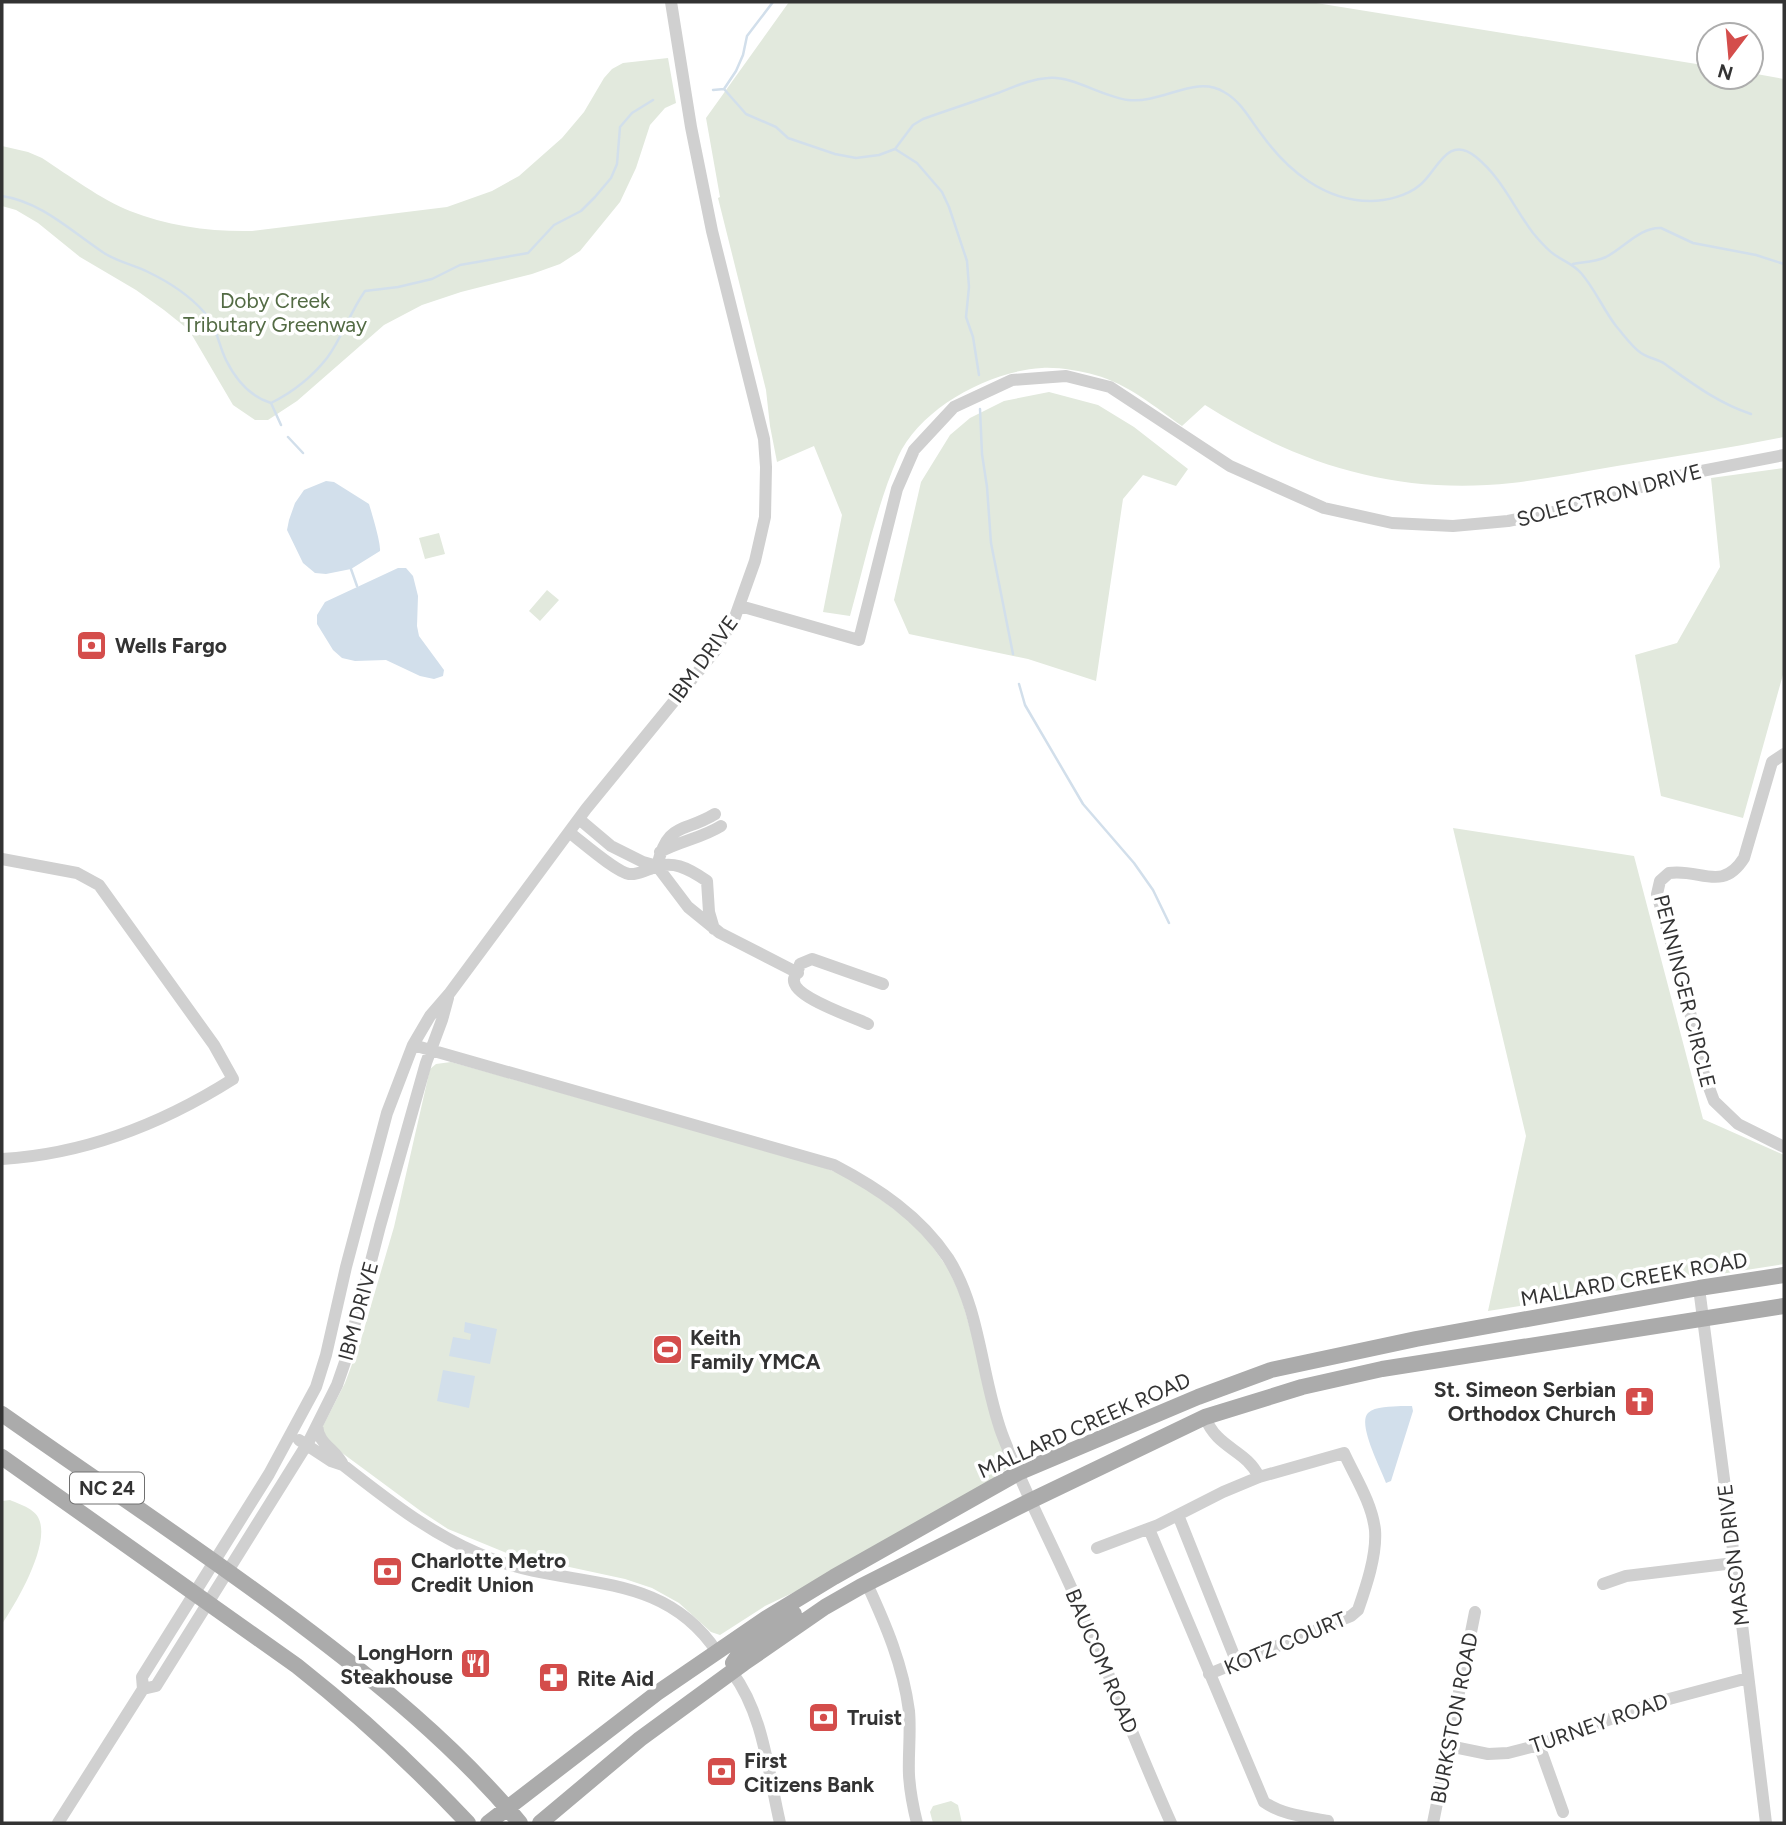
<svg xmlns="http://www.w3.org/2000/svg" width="1786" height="1825" viewBox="0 0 1786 1825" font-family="Figtree,sans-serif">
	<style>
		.green { fill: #e2e9dd }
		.water { fill: #d2dfeb }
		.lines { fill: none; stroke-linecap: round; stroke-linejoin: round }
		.stream { stroke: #d2dfeb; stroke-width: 2.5 }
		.minor { stroke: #d0d0d0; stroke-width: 12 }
		.major { stroke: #ababab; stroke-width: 16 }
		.labels { text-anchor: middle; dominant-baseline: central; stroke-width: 7; stroke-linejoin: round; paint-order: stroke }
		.shield { fill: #fff; stroke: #707070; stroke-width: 2 }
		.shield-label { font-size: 19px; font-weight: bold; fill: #333 }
		.park-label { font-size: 21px; fill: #536b44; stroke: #fff }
		.street-label { font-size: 21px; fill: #333; stroke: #fff }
		.poi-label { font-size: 21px; font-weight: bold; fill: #333; stroke: #fff; text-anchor: start }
	</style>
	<rect width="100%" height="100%" fill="#fff"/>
	<path class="green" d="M 789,2 L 1310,2 L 1709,66 L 1709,77 L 1751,77 L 1751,73 L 1784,79 L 1784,437 C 1729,448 1673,457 1617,466 C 1582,472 1547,479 1512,483 C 1398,495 1301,466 1205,405 L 1182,426 C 1155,407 1128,384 1095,375 C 1080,371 1058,367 1042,368 C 989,371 920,408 898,457 C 876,507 865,563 850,616 L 823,612 L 842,515 L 814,446 L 777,462 L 770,426 L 766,390 L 718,198 L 720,197 L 706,118 Z
		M 668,58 L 676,103 L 665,108 L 650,125 L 636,168 L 620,202 L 580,251 L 560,264 L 532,274 L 461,292 L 422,305 L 384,325 L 297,401 L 268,420 L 255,420 L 233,405 L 189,330 L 164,310 L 136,290 L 80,257 L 38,223 L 16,210 L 2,206 L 2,146 L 28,152 L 42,158 C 68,175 102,200 130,211 C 167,226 212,232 252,231 L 447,207 L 492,191 L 519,176 L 562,138 L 584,112 L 604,78 L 612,69 L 623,63 Z
		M 1049,392 L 1098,405 L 1134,427 L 1188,469 L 1176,486 L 1143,475 L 1123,499 L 1096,681 L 1028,659 L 909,634 L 894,600 L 921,482 L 950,435 L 970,418 L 1004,401 Z
		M 1784,468 L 1784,671 L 1743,818 L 1661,796 L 1635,655 L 1677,643 L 1720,567 L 1711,478 Z
		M 439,533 L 445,554 L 425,559 L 419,538 Z
		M 547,590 L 559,600 L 540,621 L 529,611 Z
		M 1453,828 L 1634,856 L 1703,1119 L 1784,1155 L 1784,1264 L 1689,1279 C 1678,1272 1670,1278 1659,1284 L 1488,1311 L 1526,1136 Z
		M 451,1062 L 818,1165 L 855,1180 L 920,1229 L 949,1270 L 961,1297 L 1009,1464 L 1008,1468 L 969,1495 L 803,1588 L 765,1606 L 720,1635 L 711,1632 L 679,1603 L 652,1588 L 625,1579 L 509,1554 L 448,1529 L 422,1512 L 330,1444 L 322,1428 L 345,1383 L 360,1343 L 394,1227 L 430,1069 L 436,1064 Z
		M 10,1500 C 21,1505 37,1509 40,1522 C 48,1549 16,1603 2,1624 L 2,1501 Z
		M 951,1801 L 958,1805 L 962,1823 L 933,1823 L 930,1812 L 933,1806 Z"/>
	<path class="water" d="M 326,481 L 334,482 L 369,504 C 372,514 381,543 380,551 L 351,569 L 326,574 L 315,573 L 303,563 L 287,530 L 289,520 L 295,503 L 304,490 Z
		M 398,568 L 406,568 L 413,576 L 418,596 L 417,626 L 419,636 L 444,670 L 443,676 L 434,679 L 420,676 L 386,660 L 355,661 L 342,658 L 333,650 L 317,624 L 317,615 L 325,602 Z
		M 465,1322 L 497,1329 L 490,1364 L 449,1356 L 453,1337 L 470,1340 L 471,1334 L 464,1332 Z
		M 443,1370 L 475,1376 L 469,1408 L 437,1401 Z
		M 1401,1406 L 1412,1406 L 1413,1411 L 1391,1481 L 1386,1483 C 1381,1469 1357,1424 1368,1413 C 1375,1406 1392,1407 1401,1406 Z"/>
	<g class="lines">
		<path class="stream" d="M 724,89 L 746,114 L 776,127 L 788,138 L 835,154 L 856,158 L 879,155 L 895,149 L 913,125 L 923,119 C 948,110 973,102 998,93 C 1014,87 1030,79 1048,78 C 1071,75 1103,97 1128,100 C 1162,104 1196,74 1224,92 C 1242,102 1250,120 1262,135 C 1288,171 1325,201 1370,201 C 1386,201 1407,196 1420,185 C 1437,172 1447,133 1476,157 C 1502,178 1514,208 1533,233 C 1540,241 1546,249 1555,255 C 1565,262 1573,264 1581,273 C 1595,289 1603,309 1616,326 C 1623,334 1632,347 1641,353 C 1648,358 1658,359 1665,364 C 1693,384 1718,403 1751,414
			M 724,89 L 736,71 L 743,55 L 747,36 L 773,2
			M 713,90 L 724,89
			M 895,149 L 917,163 L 942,192 L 949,207 L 967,261 L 969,287 L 966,317 L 973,337 L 979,375
			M 2,196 C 42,202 72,232 104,253 C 118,262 134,265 148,272 C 169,282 188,294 204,312 C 217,326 218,344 226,360 C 236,380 251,397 271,403 C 293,392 312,377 327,358 C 342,338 350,312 365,291 L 398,287 L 432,279 L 460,265 L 528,253 L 554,225 L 581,211 L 595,197 L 611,178 L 617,164 L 620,127 L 632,113 L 653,100
			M 1573,264 C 1584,262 1595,262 1606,257 C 1624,248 1640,227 1661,228 L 1693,243 L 1756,255 L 1784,264
			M 271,403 L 281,425
			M 980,409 L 982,454 L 987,487 L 991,543 L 1013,654
			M 288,437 L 303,453
			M 351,569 L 357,586
			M 1019,684 L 1025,705 L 1083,804 L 1134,863 L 1153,890 L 1169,923"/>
		<path class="minor" d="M 740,606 L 859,640 L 897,489 L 914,450 L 954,407 L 1012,380 L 1066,376 L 1110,387 L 1230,466 L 1324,508 L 1392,523 L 1453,526 L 1508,521 L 1554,512 L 1686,474 L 1784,455
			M 1784,754 L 1772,762 L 1744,858 C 1722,893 1700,868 1669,873 L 1660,881 L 1657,894 L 1688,1002 L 1701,1066 L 1714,1101 L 1738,1124 L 1784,1147
			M 579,819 L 611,846 L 643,862 L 657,866 L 688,907 L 720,933 L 798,973
			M 570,833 C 582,842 616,872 629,874 C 637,875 643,871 650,869 C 672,859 688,868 707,881 L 709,912 L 714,929
			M 660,852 C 680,841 702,838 721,826
			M 2,859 L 77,873 L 99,885 L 214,1045 L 233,1079 C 162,1124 86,1154 2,1159
			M 657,866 C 668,821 682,834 715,814
			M 868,1024 C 854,1017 791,997 794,979 C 795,975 799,969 800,964 L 812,959 L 883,984
			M 413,1045 L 834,1165 C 878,1188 920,1216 948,1258 C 981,1310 981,1377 1002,1434 C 1023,1489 1050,1540 1074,1594 C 1108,1670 1137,1747 1171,1823
			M 1699,1288 L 1730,1525 L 1766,1823
			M 1205,1417 C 1217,1449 1246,1449 1259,1477
			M 317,1425 C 318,1445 336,1449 343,1465
			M 299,1440 L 331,1461 L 343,1465 C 390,1502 436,1538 492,1559 C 575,1590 662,1569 717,1652
			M 1178,1515 L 1237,1663
			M 1149,1529 L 1264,1802 C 1282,1815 1307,1817 1328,1821
			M 1097,1548 L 1158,1525 L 1223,1492 L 1259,1477 L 1344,1453 C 1355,1477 1372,1503 1375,1530 C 1377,1555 1366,1587 1358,1610 L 1351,1616 L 1209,1674
			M 867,1584 C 886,1625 903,1665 909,1711 C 911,1733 908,1754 909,1775 C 910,1792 913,1807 917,1823
			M 1603,1584 L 1626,1576 L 1734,1563
			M 732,1672 C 764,1715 768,1772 780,1823
			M 143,1689 L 156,1686 L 309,1441 L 337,1385 L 345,1362 L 380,1226 L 426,1063 L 442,1020 L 448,998
			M 1539,1745 L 1563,1812
			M 1449,1746 L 1488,1754 L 1508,1753 L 1539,1745 L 1654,1703 L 1748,1678
			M 58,1823 L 143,1689 L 142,1677 L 269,1474 L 316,1387 L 326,1355 L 346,1267 L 387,1113 L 413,1045 L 430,1016 L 449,994 L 586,809 L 715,651 L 735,617 L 755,561 L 765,517 L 766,467 L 764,439 L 712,231 L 691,127 L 671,2
			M 1433,1823 L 1475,1612"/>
		<path class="major" d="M 2,1414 C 100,1483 200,1549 296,1621 C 376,1681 456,1746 520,1823
			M 2,1457 L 297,1666 C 358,1714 415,1767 468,1823
			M 733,1663 L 739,1654 L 794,1614
			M 488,1823 L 657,1693 L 765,1619 L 834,1577 L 1018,1473 L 1198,1397 L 1271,1370 L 1416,1339 L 1699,1288 L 1784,1275
			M 540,1823 L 640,1739 L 744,1663 L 825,1607 L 860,1587 L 1030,1501 L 1205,1417 L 1302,1387 L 1382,1369 L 1784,1306"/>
	</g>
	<defs>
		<symbol id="bank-square" viewBox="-11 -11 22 22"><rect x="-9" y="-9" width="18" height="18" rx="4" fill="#d44d4b" stroke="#fff"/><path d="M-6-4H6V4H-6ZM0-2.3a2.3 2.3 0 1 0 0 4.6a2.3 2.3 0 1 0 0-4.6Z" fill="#fff"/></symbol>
		<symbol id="stadium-square" viewBox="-11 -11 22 22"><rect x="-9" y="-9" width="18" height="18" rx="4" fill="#d44d4b" stroke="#fff"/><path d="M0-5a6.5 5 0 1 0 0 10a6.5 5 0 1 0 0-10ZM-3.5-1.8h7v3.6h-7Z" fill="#fff"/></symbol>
		<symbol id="church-square" viewBox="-11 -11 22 22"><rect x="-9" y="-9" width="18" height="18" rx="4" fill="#d44d4b" stroke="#fff"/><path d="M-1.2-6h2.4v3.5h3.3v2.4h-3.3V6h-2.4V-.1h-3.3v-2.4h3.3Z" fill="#fff"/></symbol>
		<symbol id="restaurant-square" viewBox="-11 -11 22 22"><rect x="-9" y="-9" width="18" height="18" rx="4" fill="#d44d4b" stroke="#fff"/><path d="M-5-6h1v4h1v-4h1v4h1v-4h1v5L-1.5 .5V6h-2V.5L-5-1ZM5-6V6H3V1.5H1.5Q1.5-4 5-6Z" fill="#fff"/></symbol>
		<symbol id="pharmacy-square" viewBox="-11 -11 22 22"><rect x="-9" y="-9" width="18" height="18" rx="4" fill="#d44d4b" stroke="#fff"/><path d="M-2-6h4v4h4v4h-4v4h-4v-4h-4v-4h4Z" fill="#fff"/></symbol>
	</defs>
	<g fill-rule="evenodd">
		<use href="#bank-square" x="74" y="628" width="35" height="35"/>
		<use href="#stadium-square" x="650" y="1332" width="35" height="35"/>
		<use href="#church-square" x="1622" y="1384" width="35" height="35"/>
		<use href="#bank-square" x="370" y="1554" width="35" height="35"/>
		<use href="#restaurant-square" x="458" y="1646" width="35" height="35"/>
		<use href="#pharmacy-square" x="536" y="1660" width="35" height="35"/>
		<use href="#bank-square" x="806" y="1700" width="35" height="35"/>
		<use href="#bank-square" x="704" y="1754" width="35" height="35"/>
	</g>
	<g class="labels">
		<rect class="shield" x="70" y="1472.5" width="74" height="31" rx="5"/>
		<g class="shield-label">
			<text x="107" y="1488">NC 24</text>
		</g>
		<g class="park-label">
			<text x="275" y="300">Doby Creek<tspan x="275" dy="24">Tributary Greenway</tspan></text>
		</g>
		<g class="street-label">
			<text transform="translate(1609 495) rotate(-15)">SOLECTRON DRIVE</text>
			<text transform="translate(703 659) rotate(-54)">IBM DRIVE</text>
			<text transform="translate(1685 991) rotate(76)">PENNINGER CIRCLE</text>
			<text transform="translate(1634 1279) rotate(-10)">MALLARD CREEK ROAD</text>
			<text transform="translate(358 1311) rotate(-75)">IBM DRIVE</text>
			<text transform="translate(1084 1425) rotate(-24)">MALLARD CREEK ROAD</text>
			<text transform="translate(1733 1555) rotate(-97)">MASON DRIVE</text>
			<text transform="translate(1285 1643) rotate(-23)">KOTZ COURT</text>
			<text transform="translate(1102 1661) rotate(67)">BAUCOM ROAD</text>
			<text transform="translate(1454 1718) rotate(-79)">BURKSTON ROAD</text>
			<text transform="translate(1599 1723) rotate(-19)">TURNEY ROAD</text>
		</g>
		<g class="poi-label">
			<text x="115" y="645">Wells Fargo</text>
			<text x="690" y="1337">Keith<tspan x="690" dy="24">Family YMCA</tspan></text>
			<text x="1616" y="1389" text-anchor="end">St. Simeon Serbian<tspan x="1616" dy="24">Orthodox Church</tspan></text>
			<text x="411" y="1560">Charlotte Metro<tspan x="411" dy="24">Credit Union</tspan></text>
			<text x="453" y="1652" text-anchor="end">LongHorn<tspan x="453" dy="24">Steakhouse</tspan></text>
			<text x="577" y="1678">Rite Aid</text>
			<text x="847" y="1717">Truist</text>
			<text x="744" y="1760">First<tspan x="744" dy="24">Citizens Bank</tspan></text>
		</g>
	</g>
	<rect width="1786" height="1825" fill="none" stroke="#333333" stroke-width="7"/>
	<g transform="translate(1730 56) rotate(196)"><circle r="33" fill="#ffffff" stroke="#adadad" stroke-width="2"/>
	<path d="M0-5L12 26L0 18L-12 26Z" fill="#d44d4b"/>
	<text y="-10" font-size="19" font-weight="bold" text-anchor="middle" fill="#333333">N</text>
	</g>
</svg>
